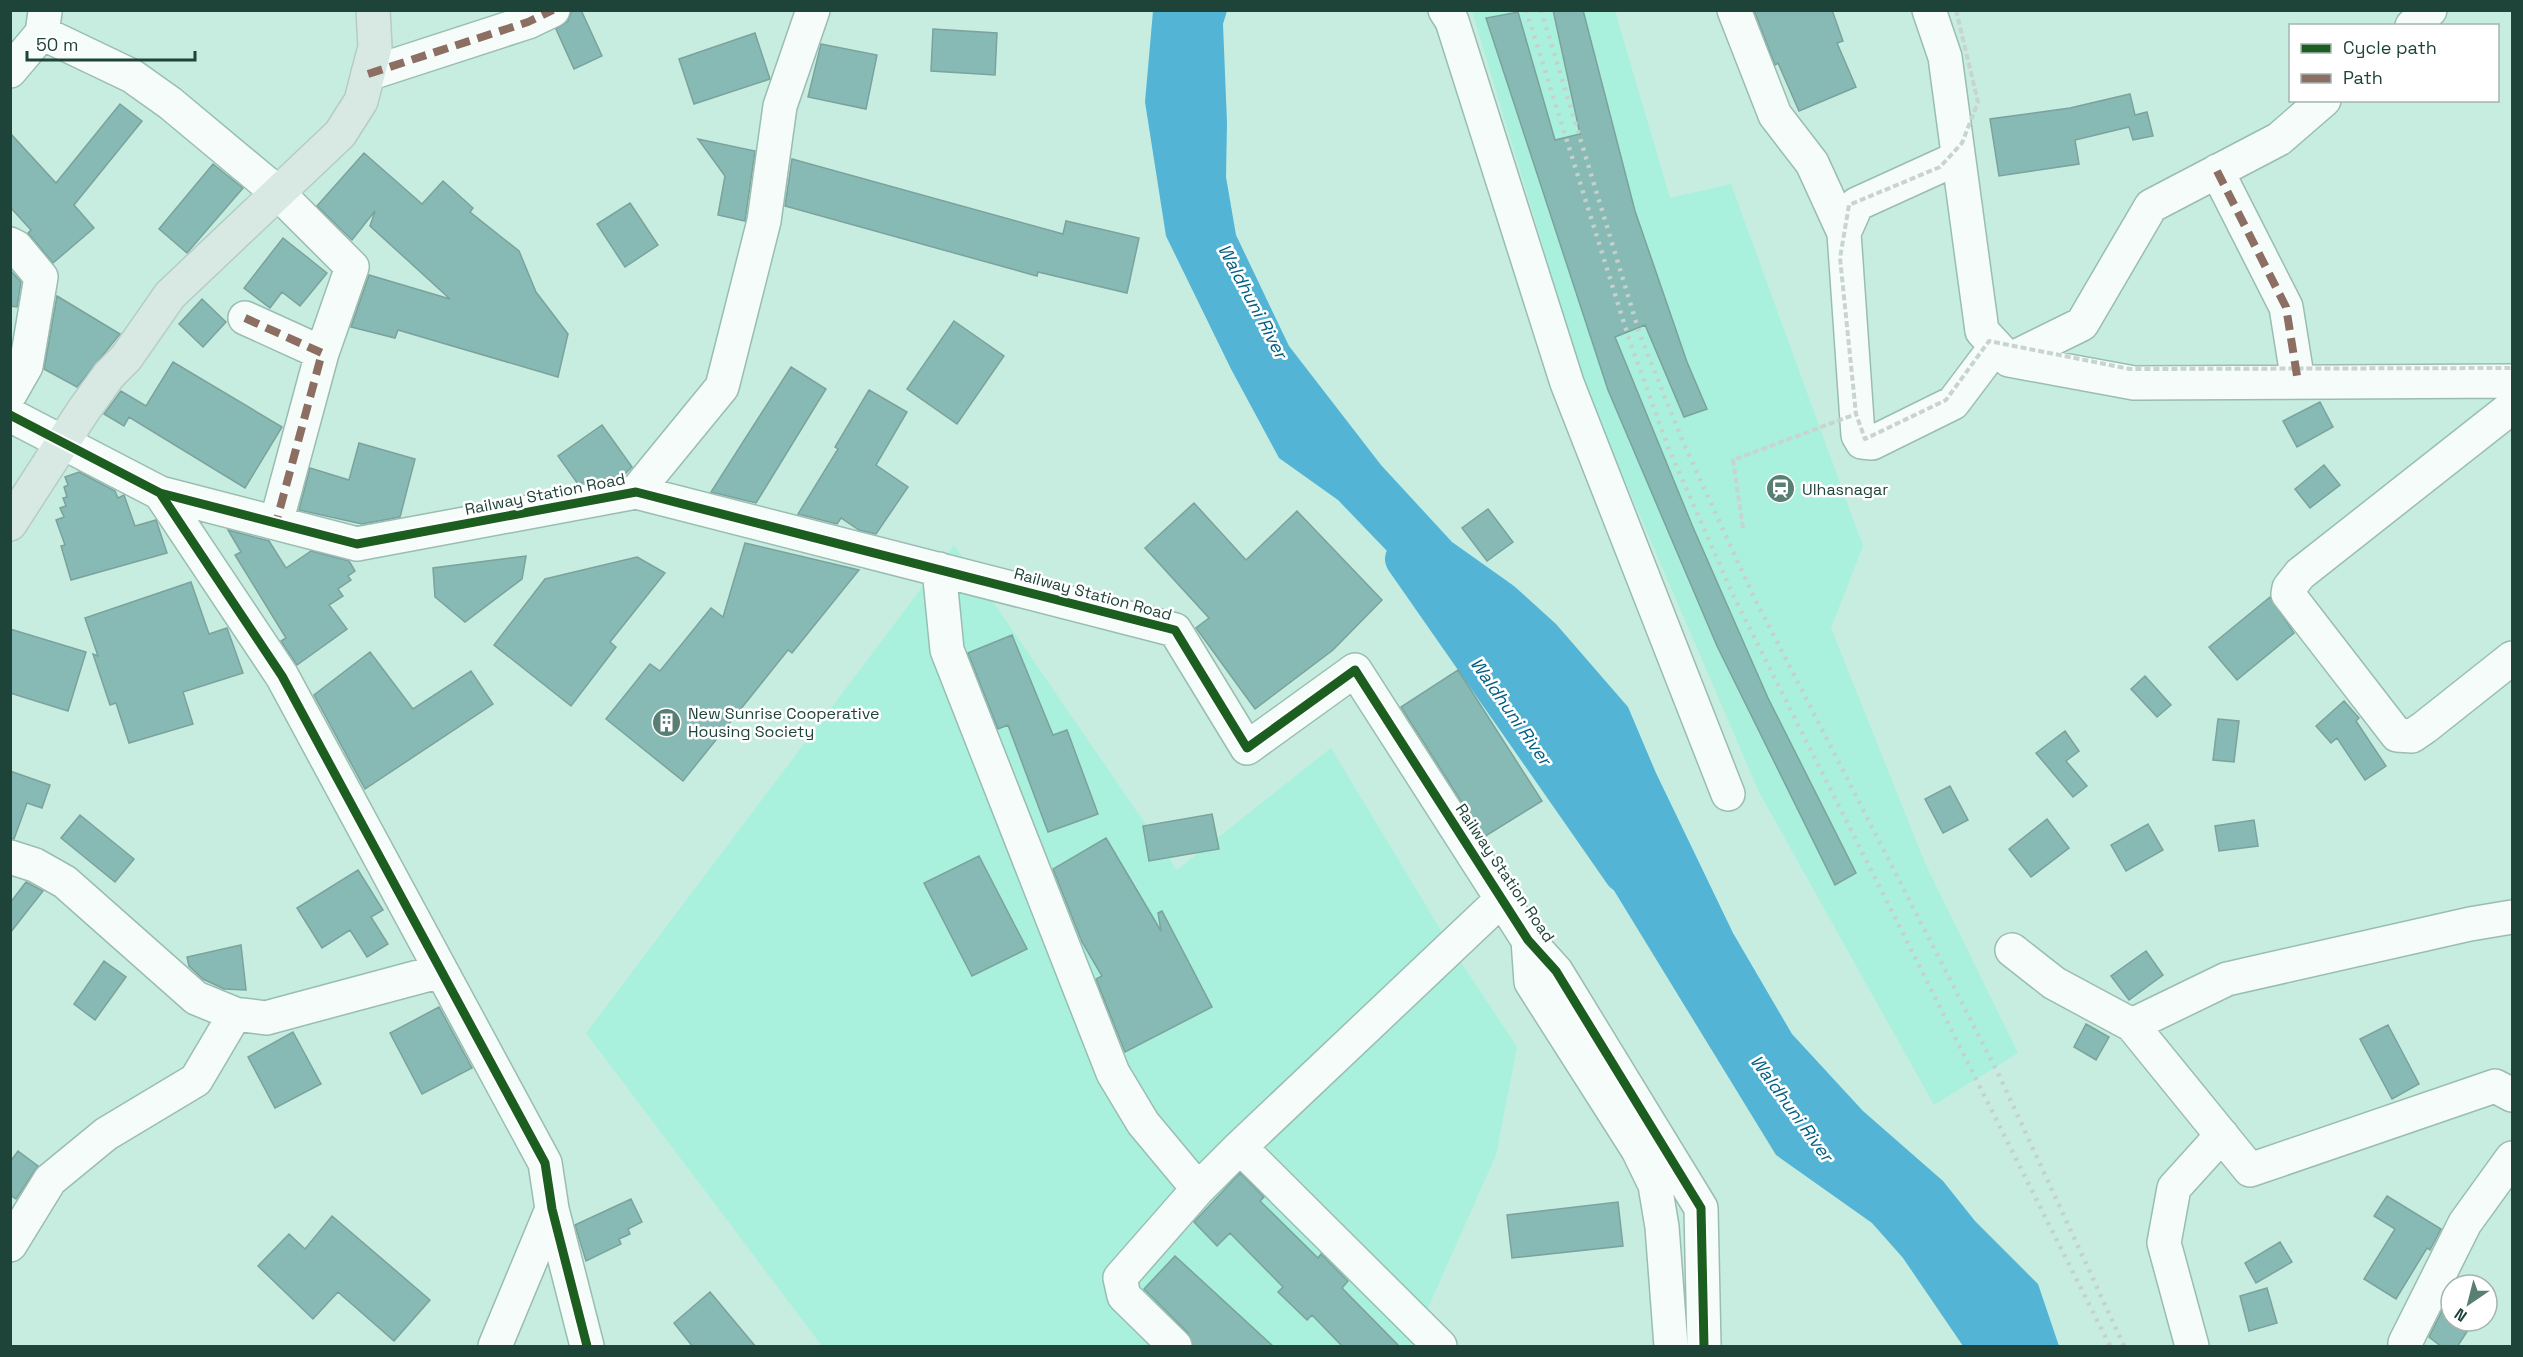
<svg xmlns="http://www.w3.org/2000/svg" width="2523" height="1357" viewBox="0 0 2523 1357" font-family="'Space Grotesk',sans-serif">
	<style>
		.built { fill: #a9f1dc }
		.water { fill: #53b4d6 }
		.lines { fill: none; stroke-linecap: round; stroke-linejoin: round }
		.river { stroke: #53b4d6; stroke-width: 40 }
		.building { fill: #87bab4; stroke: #7ba29c; stroke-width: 1.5 }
		.minor-casing { stroke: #9abdb2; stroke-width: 36 }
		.major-casing { stroke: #b5ccc5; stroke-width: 36 }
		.minor { stroke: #f6fcfa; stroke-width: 33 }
		.major { stroke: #d8e8e3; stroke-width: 33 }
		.rail { stroke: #c6d1cd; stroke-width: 4.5; stroke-dasharray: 3 6; stroke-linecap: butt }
		.path-bridge { stroke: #c8d4cf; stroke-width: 4; stroke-dasharray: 6 3; stroke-linecap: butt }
		.quiet { stroke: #8d6e63; stroke-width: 8; stroke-dasharray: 15 8; stroke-linecap: butt }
		.cycleway-casing { stroke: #fff; stroke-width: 13 }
		.cycleway { stroke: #1b5e20; stroke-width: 9 }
		.labels { text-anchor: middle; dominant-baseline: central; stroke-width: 5; stroke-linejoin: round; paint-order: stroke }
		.poi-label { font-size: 16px; fill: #1e4339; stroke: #fff; text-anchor: start }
		.street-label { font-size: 16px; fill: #1e4339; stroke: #fff }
		.water-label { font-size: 18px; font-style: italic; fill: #015e82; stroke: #fff }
	</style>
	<rect width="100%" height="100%" fill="#c6ede0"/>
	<path class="built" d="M 1472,11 L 1615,11 L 1670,198 L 1731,184 L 1863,546 L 1831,628 L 1925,863 L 2018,1053 L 1934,1105 L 1759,792 L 1587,393 Z
		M 954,545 L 1177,870 L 1331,748 L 1451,947 L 1517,1047 L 1496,1155 L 1411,1346 L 822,1346 L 586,1033 Z"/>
	<path class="water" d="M 1153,11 L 1227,11 L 1223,24 L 1227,123 L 1226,177 L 1236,235 L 1289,346 L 1381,465 L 1452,542 L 1514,586 L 1556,624 L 1628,707 L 1656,773 L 1733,933 L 1792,1034 L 1863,1111 L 1943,1181 L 1975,1221 L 2038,1284 L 2059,1346 L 1963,1346 L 1903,1258 L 1872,1223 L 1776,1155 L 1599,866 L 1592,824 L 1574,784 L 1544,740 L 1512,681 L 1338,500 L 1279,458 L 1231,369 L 1166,236 L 1145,102 Z"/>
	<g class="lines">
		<path class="river" d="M 1405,559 L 1624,873"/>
	</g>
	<path class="building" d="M 572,10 L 581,10 L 602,56 L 574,69 L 556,29 L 568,21 Z
		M 1553,10 L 1583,10 L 1635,211 L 1687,362 L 1707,409 L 1684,417 L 1645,325 L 1615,337 L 1692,525 L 1768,698 L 1856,873 L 1835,885 L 1717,646 L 1608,390 L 1486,18 L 1518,12 L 1555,140 L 1580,134 Z
		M 1754,10 L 1832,10 L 1843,41 L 1837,43 L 1856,87 L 1799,111 L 1778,63 L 1775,65 Z
		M 933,29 L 997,33 L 995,75 L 931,71 Z
		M 755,33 L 770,79 L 694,104 L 679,59 Z
		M 821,44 L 877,55 L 866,109 L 808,97 Z
		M 2130,94 L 2135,115 L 2147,112 L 2153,136 L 2133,140 L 2129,127 L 2075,140 L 2079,164 L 1999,176 L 1990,119 L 2070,108 Z
		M 120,104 L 142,121 L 74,205 L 94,228 L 53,263 L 28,233 L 31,230 L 10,207 L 10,133 L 56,183 Z
		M 698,139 L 755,151 L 745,221 L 718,215 L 725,176 Z
		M 364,153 L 422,204 L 443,181 L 473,208 L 470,212 L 519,251 L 536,292 L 568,334 L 558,377 L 398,330 L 395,338 L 351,327 L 369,275 L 450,299 L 370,226 L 375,211 L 352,240 L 317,206 Z
		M 792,159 L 1063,234 L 1066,221 L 1139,238 L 1127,293 L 1038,272 L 1037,276 L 785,206 Z
		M 213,164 L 243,188 L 187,253 L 159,229 Z
		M 630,203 L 658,245 L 625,267 L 597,224 Z
		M 283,238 L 327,273 L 300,306 L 282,292 L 270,308 L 244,288 Z
		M 10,270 L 21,282 L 17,307 L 10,306 Z
		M 57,296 L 120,334 L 77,387 L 44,369 Z
		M 202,299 L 226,322 L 203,347 L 179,324 Z
		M 954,321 L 1004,356 L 957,424 L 907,389 Z
		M 173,362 L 282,427 L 245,488 L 129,417 L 124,426 L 104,414 L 121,391 L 146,406 Z
		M 791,367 L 826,389 L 756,503 L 711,492 Z
		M 869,390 L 907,412 L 876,465 L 908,487 L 876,534 L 859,530 L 841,518 L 837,524 L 798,514 L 838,449 L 835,447 Z
		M 2320,402 L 2333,427 L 2297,447 L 2283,421 Z
		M 602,425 L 632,467 L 624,475 L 578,484 L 558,456 Z
		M 359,443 L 415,459 L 400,517 L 362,524 L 299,510 L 310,468 L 349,480 Z
		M 2324,465 L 2340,485 L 2310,508 L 2295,489 Z
		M 79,472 L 115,491 L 118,498 L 124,495 L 135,526 L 156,520 L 167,553 L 71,580 L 61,546 L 65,545 L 56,520 L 64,517 L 60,508 L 66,506 L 63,498 L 67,497 L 64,487 L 68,485 L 65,477 Z
		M 1194,503 L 1246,560 L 1297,511 L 1382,600 L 1333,650 L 1255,709 L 1196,628 L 1209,618 L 1145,548 Z
		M 1488,509 L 1513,542 L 1487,561 L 1462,528 Z
		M 228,530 L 269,541 L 286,568 L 311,551 L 349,561 L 355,571 L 348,576 L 351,580 L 338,589 L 343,596 L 329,605 L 347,629 L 297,665 L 281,641 L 286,638 L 235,555 L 241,552 Z
		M 745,543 L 859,570 L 792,653 L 788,650 L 683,781 L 606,719 L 650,664 L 660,671 L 711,608 L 723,617 Z
		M 526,556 L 522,579 L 465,622 L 435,597 L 433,568 Z
		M 637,557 L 665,573 L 610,642 L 616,647 L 571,706 L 494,645 L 545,579 Z
		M 191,582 L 209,634 L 227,628 L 243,673 L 183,692 L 193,724 L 129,743 L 116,703 L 110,705 L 93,654 L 98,656 L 85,618 Z
		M 2270,597 L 2294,633 L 2237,680 L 2209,647 Z
		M 10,629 L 86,652 L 68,711 L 10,693 Z
		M 1012,635 L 1053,735 L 1067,730 L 1098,814 L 1048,832 L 1008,725 L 998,729 L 968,653 Z
		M 370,652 L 413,709 L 471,671 L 493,704 L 365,789 L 314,695 Z
		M 1458,670 L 1542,801 L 1484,837 L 1401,707 Z
		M 2145,676 L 2171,705 L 2157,717 L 2131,689 Z
		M 2344,701 L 2359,718 L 2356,721 L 2386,766 L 2365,780 L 2337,738 L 2331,743 L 2316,726 Z
		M 2218,719 L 2239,721 L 2234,762 L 2213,760 Z
		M 2065,731 L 2079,751 L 2066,761 L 2087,786 L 2073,797 L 2036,753 Z
		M 10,771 L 50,785 L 42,808 L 27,803 L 14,839 L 10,839 Z
		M 1950,786 L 1968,820 L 1943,833 L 1925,799 Z
		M 1212,814 L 1219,849 L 1149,861 L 1143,826 Z
		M 80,815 L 134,859 L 115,882 L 61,838 Z
		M 2047,819 L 2069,848 L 2031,877 L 2009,849 Z
		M 2254,820 L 2258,846 L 2219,851 L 2215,826 Z
		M 2148,824 L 2163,850 L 2126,871 L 2111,845 Z
		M 1106,838 L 1161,931 L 1158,913 L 1162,911 L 1212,1007 L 1125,1052 L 1096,979 L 1102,976 L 1082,942 L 1053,869 Z
		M 979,856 L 1027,949 L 972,976 L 924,883 Z
		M 358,870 L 383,910 L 371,917 L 388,944 L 367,957 L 350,930 L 322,948 L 297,908 Z
		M 26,882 L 43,891 L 10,933 L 10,903 Z
		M 241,945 L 246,990 L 224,989 L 203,979 L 189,966 L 187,957 Z
		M 2146,951 L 2163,975 L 2129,1000 L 2111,976 Z
		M 104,961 L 126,977 L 95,1020 L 74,1004 Z
		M 439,1007 L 472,1068 L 422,1094 L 390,1033 Z
		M 2086,1024 L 2109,1037 L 2096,1060 L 2074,1047 Z
		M 2388,1025 L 2419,1084 L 2392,1099 L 2360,1039 Z
		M 293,1032 L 321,1084 L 275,1108 L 248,1057 Z
		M 18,1151 L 38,1166 L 16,1199 L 10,1195 L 10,1162 Z
		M 1240,1173 L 1264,1197 L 1260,1201 L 1318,1258 L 1321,1254 L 1348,1281 L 1342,1288 L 1400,1347 L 1343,1347 L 1312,1315 L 1307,1320 L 1278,1292 L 1283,1287 L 1230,1233 L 1217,1246 L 1194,1222 Z
		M 2387,1196 L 2441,1229 L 2430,1250 L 2427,1248 L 2396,1299 L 2364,1279 L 2395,1229 L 2374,1216 Z
		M 631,1199 L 642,1222 L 628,1229 L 630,1234 L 619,1239 L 621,1244 L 586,1261 L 575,1225 Z
		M 1618,1202 L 1623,1246 L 1512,1258 L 1507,1215 Z
		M 332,1216 L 430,1300 L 394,1341 L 338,1292 L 313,1319 L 258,1266 L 289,1234 L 305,1249 Z
		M 2280,1242 L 2292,1262 L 2256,1283 L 2245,1263 Z
		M 1175,1256 L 1274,1347 L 1193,1347 L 1188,1333 L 1144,1289 Z
		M 2267,1288 L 2277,1323 L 2249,1331 L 2240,1296 Z
		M 710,1292 L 756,1347 L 693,1347 L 674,1323 Z
		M 2451,1293 L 2451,1321 L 2474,1321 L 2457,1347 L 2442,1347 L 2429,1337 Z"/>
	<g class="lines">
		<defs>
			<path id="minor" d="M 1445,10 L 1452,21 L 1567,383 L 1728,794
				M 1734,10 L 1775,115 L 1812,163 L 1844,233 L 1858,435 L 1862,442 L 1872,443 L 1953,403 L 1996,346
				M 1929,10 L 1945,57 L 1982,331 L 2009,360 L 2134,383 L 2512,381
				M 2412,26 L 2430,10
				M 42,33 L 132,76 L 170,103 L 278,193 L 352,267 L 322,353
				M 10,71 L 42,33 L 45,12
				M 368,74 L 528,22 L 553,10
				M 2217,171 L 2286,307 L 2298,382
				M 1844,233 L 1857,204 L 1958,158
				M 10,244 L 16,247 L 41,277 L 26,366 L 10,394
				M 245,318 L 322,353 L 276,523
				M 2009,360 L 2082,324 L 2151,206 L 2279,139 L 2324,100
				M 2512,407 L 2300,574 L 2289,588 L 2288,594 L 2397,735 L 2412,736 L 2425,727 L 2512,658
				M 10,415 L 160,493 L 357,544 L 636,492 L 1175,630 L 1247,748 L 1355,670 L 1528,940 L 1556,971 L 1701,1208 L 1704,1346
				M 636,492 L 722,387 L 764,221 L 780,106 L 813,10
				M 160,493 L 282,676 L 545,1163 L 552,1209 L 587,1346
				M 939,569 L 947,650 L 1113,1073 L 1143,1123 L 1198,1189
				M 10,857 L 35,865 L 65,882 L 196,998 L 235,1014 L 266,1018 L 441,971
				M 1528,940 L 1531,982 L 1638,1150 L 1655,1185 L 1662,1227 L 1671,1346
				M 2012,950 L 2054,983 L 2132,1025 L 2250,1170 L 2495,1086 L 2512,1095
				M 2132,1025 L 2227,979 L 2470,924 L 2512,917
				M 10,1245 L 50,1180 L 106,1134 L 196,1080 L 235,1014
				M 495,1346 L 552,1209
				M 1175,1346 L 1124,1296 L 1120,1278 L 1198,1189 L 1240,1147
				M 1440,1346 L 1240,1147 L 1502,899
				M 2192,1346 L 2164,1243 L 2174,1188 L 2222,1135
				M 2406,1346 L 2405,1343 L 2465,1223 L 2512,1158"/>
			<path id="major" d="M 10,524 L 83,411 L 109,375 L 126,358 L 170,295 L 340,134 L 361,101 L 375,47 L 373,10"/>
		</defs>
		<use href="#minor" class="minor-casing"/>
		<use href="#major" class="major-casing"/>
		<use href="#minor" class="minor"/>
		<use href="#major" class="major"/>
		<path class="rail" d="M 1526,10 L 1629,339 L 1668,447 L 1734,597 L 2110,1346
			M 1541,10 L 1640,335 L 1683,442 L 1752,593 L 1999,1075 L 2124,1346"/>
		<path class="path-bridge" d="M 1956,10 L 1978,102 L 1962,143 L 1940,167 L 1849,205 L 1840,258 L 1856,414 L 1865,439 L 1946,400 L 1989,341 L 2130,369 L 2512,368
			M 1743,528 L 1733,460 L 1856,414"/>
		<path class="quiet" d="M 368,74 L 528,22 L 553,10
			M 2217,171 L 2286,307 L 2298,382
			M 245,318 L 322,353 L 276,523"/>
		<defs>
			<path id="cycleway" d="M 10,415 L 160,493 L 357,544 L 636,492 L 1175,630 L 1247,748 L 1355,670 L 1528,940 L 1556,971 L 1701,1208 L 1704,1346
				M 160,493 L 282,676 L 545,1163 L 552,1209 L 587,1346"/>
		</defs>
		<use href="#cycleway" class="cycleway-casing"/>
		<use href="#cycleway" class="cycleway"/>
	</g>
	<defs>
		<symbol id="station-disc" viewBox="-11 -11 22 22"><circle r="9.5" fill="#597e73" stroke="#fff"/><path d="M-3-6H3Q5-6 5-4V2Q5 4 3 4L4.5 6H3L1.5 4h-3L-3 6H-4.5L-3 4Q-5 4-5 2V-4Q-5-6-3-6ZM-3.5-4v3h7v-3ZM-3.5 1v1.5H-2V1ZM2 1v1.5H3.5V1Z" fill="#fff"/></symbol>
		<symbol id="building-disc" viewBox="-11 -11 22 22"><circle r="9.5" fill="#597e73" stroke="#fff"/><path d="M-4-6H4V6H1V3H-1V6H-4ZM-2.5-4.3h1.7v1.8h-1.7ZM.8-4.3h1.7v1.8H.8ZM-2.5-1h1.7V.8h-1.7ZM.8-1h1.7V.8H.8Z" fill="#fff"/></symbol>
	</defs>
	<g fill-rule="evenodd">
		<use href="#station-disc" x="1764" y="472" width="33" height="33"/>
		<use href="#building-disc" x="650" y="706" width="33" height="33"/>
	</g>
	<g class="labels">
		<g class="poi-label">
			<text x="1802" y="489">Ulhasnagar</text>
			<text x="688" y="713">New Sunrise Cooperative<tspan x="688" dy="18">Housing Society</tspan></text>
		</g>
		<g class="street-label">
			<text transform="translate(545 494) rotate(-11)">Railway Station Road</text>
			<text transform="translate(1093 594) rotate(15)">Railway Station Road</text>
			<text transform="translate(1505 873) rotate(56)">Railway Station Road</text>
		</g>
		<g class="water-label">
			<text transform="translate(1253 301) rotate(62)">Waldhuni River</text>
			<text transform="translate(1511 711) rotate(55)">Waldhuni River</text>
			<text transform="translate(1792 1108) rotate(54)">Waldhuni River</text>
		</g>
	</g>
	<rect width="2523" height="1357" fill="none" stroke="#1e4339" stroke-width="24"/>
	<rect x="2289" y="24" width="210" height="78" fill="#ffffff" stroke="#a5b4b0" stroke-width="1.5"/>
	<rect x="2301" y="44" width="30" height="9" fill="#1b5e20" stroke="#a5b4b0" stroke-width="1.5"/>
	<text x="2343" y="54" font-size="18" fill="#1e4339">Cycle path</text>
	<rect x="2301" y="74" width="30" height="9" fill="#8d6e63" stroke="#a5b4b0" stroke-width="1.5"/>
	<text x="2343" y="84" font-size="18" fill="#1e4339">Path</text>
	<g transform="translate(2469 1303) rotate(215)"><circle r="28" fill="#ffffff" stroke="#a5b4b0" stroke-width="1.5"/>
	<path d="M0-4.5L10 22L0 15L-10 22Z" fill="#597e73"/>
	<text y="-9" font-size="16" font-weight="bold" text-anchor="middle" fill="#1e4339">N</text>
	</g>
	<path d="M27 51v9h168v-9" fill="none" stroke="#1e4339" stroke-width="3"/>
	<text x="36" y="51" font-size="18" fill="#1e4339" stroke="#ffffff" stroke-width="4.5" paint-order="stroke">50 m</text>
</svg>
